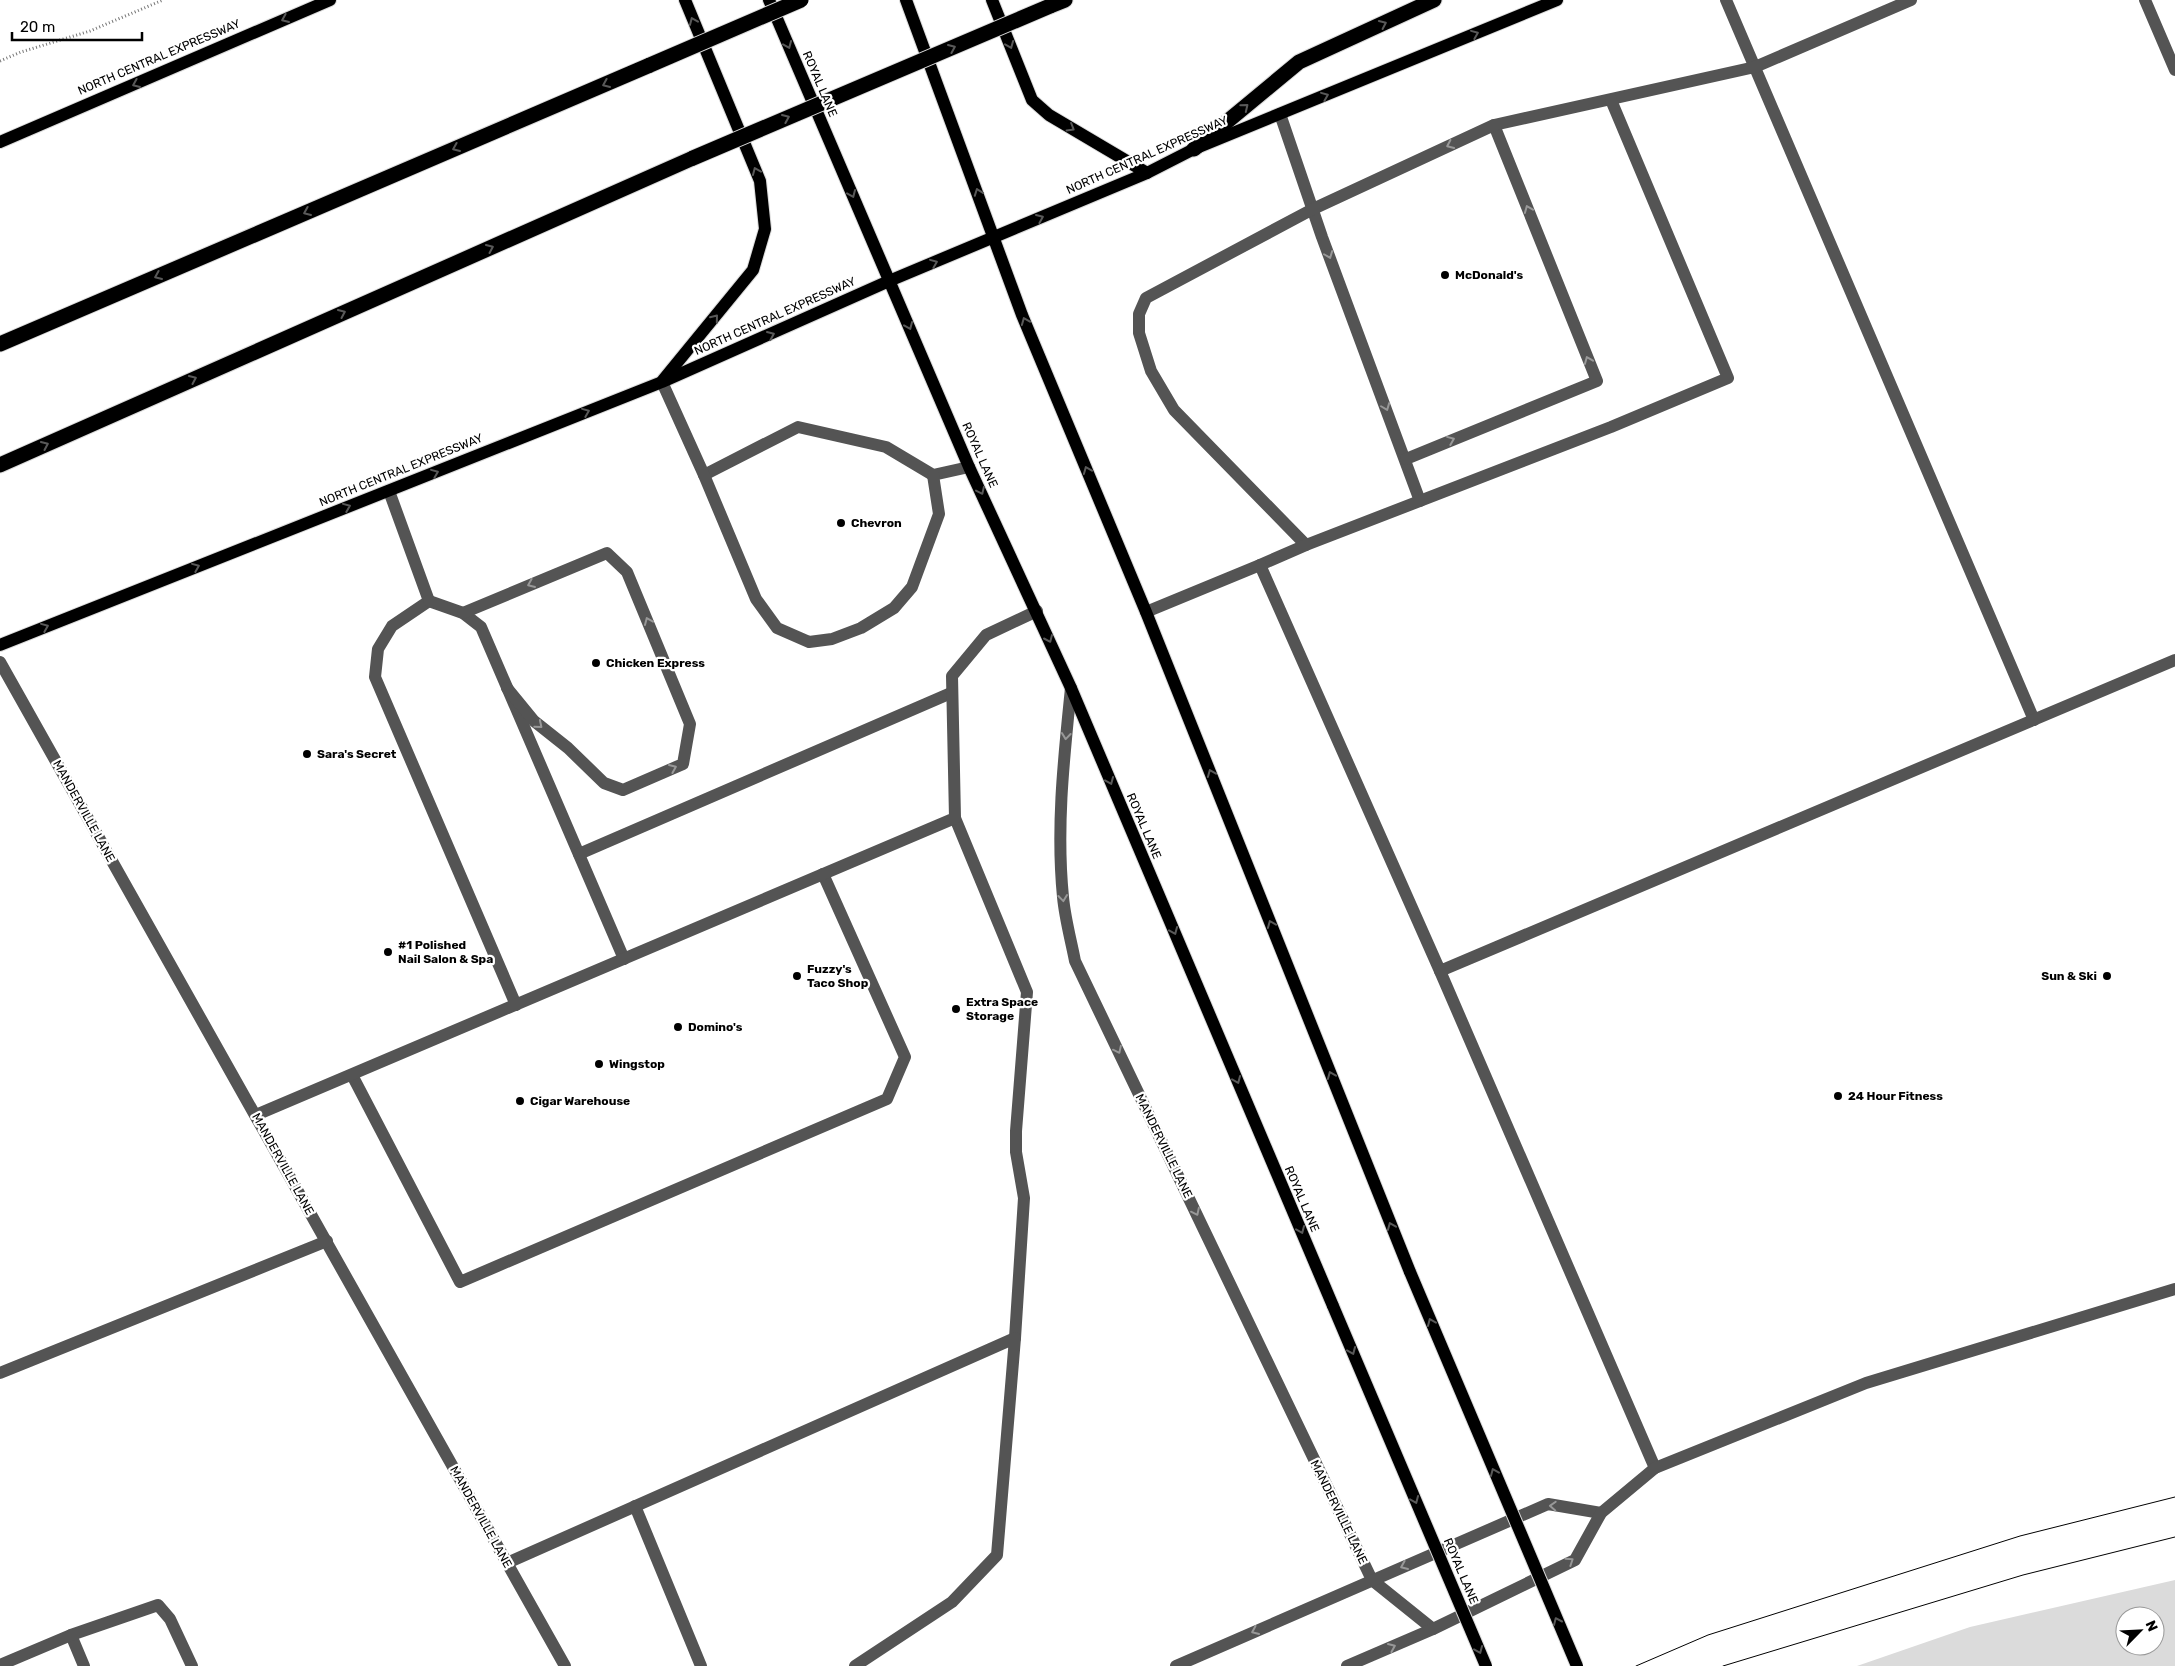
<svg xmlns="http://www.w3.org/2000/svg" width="2175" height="1666" font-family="Rubik,sans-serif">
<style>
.green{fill:#dbdbdb;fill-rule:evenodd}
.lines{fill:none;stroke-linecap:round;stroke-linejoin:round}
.major-casing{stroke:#dbdbdb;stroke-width:14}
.highway-casing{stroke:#dbdbdb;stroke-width:17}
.path{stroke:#767676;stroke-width:3;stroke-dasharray:1 2.5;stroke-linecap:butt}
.minor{stroke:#545454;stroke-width:12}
.major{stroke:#000;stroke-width:12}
.highway{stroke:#000;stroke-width:15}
.tram{stroke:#000;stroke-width:1}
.major-bridge-casing{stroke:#dbdbdb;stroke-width:14;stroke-linecap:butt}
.highway-bridge-casing{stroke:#dbdbdb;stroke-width:17;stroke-linecap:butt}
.major-bridge{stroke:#000;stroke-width:12}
.highway-bridge{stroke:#000;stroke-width:15}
.oneway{stroke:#595959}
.oneway2{stroke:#989898}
.poi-dot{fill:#000;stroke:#fff;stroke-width:2}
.labels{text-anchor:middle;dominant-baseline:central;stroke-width:4.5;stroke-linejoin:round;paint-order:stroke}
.street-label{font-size:12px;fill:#000;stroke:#fff}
.poi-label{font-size:12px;font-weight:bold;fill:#000;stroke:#fff;text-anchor:start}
</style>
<rect width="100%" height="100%" fill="#fff"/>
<path class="green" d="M 2175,1580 L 2175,1666 L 1857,1666 L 1970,1627 ZM 2125,1616 L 2155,1616 L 2155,1646 L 2125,1646 Z"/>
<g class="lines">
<defs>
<g id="major">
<polyline points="769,0 969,467 1071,688 1333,1306"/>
<polyline points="906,0 1022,315 1146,612 1410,1272"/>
<polyline points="992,0 1032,100 1049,115 1147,173"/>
<polyline points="0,142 330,0"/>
<polyline points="663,380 753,270 765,229 760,181 685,0"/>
<polyline points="0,645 662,382 889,281 1147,173 1194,149 1557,0"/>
</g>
<g id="highway">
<polyline points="1050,6 1065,0"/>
<polyline points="1194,149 1299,62 1434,0"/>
<polyline points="0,344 650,65"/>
<polyline points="0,465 693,158"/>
</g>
</defs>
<use href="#major" class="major-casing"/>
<use href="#highway" class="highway-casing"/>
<polyline class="path" points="0,61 21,52 90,31 163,0"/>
<g class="minor">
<polyline points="1726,0 2034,720"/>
<polyline points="2145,0 2175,70"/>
<polyline points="1280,114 1322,237 1420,501"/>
<polyline points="662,382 704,475 798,427 886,447 933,475 969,467"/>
<polyline points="1406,459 1597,381 1494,125"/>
<polyline points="704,475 756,599 777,628 809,642 832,639 861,628 894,608 912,587 939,514 933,475"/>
<polyline points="389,491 429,601 392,626 378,649 375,677 516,1005"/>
<polyline points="1306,545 1174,410 1151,371 1139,333 1139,314 1146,298 1313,209 1494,125 1755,67 1911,0"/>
<polyline points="1260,565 1306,545 1611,427 1728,378 1611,100"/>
<polyline points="429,601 463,613 481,627 624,959"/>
<polyline points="1146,612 1260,565 1440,971 2175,660"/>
<polyline points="463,613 607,553 627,572 690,724 683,764 623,790 604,783 568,748 534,721 507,688"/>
<polyline points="0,662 565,1666"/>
<path d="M 1071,688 C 1064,757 1056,827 1063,897 C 1065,919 1071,940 1075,961 L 1372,1580 L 1433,1629"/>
<polyline points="955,818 1027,992 1016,1131 1016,1152 1024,1198 1015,1338"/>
<polyline points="579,854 951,693"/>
<polyline points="1440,971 1655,1468"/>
<polyline points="352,1075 460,1282 887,1099 905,1057 823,874"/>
<polyline points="256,1115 955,818 952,676 986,635 1037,611"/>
<polyline points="0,1373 327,1241"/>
<polyline points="635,1506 701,1666"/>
<polyline points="507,1563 1015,1338 997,1555 952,1602 855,1666"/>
<polyline points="71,1635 84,1666"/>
<polyline points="0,1665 71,1635 158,1605 170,1619 192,1666"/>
<polyline points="1176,1666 1548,1504 1601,1513"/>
<polyline points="1347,1666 1433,1629 1575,1560 1601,1513 1655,1468 1866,1383 2175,1289"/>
</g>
<use href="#major" class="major"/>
<use href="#highway" class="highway"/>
<g class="tram">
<polyline points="1636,1666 1708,1635 2020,1536 2175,1497"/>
<polyline points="1723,1666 2023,1575 2175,1537"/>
</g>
<defs>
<g id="major-bridge">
<polyline points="1410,1272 1577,1666"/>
<polyline points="1333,1306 1486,1666"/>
</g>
<g id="highway-bridge">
<polyline points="650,65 801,0"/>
<polyline points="693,158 1050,6"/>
</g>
</defs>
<use href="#major-bridge" class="major-bridge-casing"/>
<use href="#highway-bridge" class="highway-bridge-casing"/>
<use href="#major-bridge" class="major-bridge"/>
<use href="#highway-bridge" class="highway-bridge"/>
</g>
<defs><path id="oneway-chevron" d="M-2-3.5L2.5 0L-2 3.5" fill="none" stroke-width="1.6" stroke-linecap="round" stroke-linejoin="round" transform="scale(1.25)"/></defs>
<g class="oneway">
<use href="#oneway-chevron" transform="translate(285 19) rotate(157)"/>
<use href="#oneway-chevron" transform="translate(693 21) rotate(-113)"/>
<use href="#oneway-chevron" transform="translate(1383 24) rotate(-25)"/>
<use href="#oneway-chevron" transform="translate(1475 34) rotate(-22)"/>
<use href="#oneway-chevron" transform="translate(788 45) rotate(67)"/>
<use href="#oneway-chevron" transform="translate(1010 45) rotate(68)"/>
<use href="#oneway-chevron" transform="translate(952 48) rotate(-23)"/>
<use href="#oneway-chevron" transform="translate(136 84) rotate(157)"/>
<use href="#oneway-chevron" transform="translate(606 84) rotate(157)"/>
<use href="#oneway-chevron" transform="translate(1325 96) rotate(-22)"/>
<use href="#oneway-chevron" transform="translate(1245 107) rotate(-39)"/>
<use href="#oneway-chevron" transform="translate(786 118) rotate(-23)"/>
<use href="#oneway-chevron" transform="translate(1071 128) rotate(31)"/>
<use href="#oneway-chevron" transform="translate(456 148) rotate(157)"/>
<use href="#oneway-chevron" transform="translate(756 171) rotate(-113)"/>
<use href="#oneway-chevron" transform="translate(978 192) rotate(-110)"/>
<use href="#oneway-chevron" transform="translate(852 194) rotate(67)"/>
<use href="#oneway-chevron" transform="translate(307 212) rotate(157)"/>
<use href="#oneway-chevron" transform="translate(1040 218) rotate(-23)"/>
<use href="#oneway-chevron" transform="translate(490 248) rotate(-24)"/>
<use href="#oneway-chevron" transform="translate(934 263) rotate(-22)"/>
<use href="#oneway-chevron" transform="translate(158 276) rotate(157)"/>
<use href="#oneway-chevron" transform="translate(342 313) rotate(-24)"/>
<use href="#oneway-chevron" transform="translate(715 318) rotate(-51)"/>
<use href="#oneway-chevron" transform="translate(1025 321) rotate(-112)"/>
<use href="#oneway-chevron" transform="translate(909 326) rotate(67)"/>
<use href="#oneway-chevron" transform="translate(771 335) rotate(-23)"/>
<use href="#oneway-chevron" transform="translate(193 379) rotate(-24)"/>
<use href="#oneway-chevron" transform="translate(586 412) rotate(-22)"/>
<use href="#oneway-chevron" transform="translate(45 445) rotate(-24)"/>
<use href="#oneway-chevron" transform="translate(1087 470) rotate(-112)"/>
<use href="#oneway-chevron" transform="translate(435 473) rotate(-22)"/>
<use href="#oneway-chevron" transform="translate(981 491) rotate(65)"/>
<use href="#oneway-chevron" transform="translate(347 507) rotate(-22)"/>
<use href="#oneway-chevron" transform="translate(196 567) rotate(-22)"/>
<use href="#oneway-chevron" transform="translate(45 627) rotate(-22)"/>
<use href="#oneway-chevron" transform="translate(1049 639) rotate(66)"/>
<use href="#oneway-chevron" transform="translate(1211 773) rotate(-112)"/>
<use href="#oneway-chevron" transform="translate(1110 781) rotate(67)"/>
<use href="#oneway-chevron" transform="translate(1271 924) rotate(-112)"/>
<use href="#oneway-chevron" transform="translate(1174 931) rotate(67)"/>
<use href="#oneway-chevron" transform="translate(1331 1075) rotate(-112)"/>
<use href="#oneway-chevron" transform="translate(1237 1080) rotate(67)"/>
<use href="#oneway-chevron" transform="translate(1391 1226) rotate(-112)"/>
<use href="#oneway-chevron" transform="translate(1301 1230) rotate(67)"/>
<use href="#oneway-chevron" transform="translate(1431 1322) rotate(-113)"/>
<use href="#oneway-chevron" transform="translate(1352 1351) rotate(67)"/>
<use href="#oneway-chevron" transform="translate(1494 1472) rotate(-113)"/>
<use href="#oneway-chevron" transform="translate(1415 1500) rotate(67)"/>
<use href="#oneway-chevron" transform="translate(1557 1621) rotate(-114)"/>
<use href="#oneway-chevron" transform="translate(1479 1650) rotate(67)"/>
</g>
<g class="oneway2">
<use href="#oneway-chevron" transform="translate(1450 145) rotate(155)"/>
<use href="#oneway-chevron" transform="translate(1528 209) rotate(-112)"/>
<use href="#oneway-chevron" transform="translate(1329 255) rotate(69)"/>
<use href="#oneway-chevron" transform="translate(1588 360) rotate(-112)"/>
<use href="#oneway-chevron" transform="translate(1386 407) rotate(69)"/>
<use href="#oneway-chevron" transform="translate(1451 440) rotate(-22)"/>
<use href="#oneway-chevron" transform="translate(531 584) rotate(157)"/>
<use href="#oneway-chevron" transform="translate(648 621) rotate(-113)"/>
<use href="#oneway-chevron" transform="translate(539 725) rotate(40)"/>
<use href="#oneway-chevron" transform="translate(1066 736) rotate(96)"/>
<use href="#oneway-chevron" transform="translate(673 768) rotate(-23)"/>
<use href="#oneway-chevron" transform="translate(1063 898) rotate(83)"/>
<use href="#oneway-chevron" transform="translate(1118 1050) rotate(64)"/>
<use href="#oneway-chevron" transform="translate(1196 1212) rotate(64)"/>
<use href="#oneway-chevron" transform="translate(1553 1506) rotate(-177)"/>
<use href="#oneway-chevron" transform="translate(1570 1561) rotate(-34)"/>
<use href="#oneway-chevron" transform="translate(1404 1566) rotate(157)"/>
<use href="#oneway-chevron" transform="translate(1255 1631) rotate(156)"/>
<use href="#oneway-chevron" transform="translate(1392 1647) rotate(-23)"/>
</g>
<g class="poi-dot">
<circle cx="1445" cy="275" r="5"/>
<circle cx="841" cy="523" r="5"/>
<circle cx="596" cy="663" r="5"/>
<circle cx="307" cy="754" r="5"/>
<circle cx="388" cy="952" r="5"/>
<circle cx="797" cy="976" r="5"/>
<circle cx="2107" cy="976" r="5"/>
<circle cx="956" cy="1009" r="5"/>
<circle cx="678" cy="1027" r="5"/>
<circle cx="599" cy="1064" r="5"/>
<circle cx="1838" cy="1096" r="5"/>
<circle cx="520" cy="1101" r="5"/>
</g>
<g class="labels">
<g class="street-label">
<text transform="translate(159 57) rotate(-23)">NORTH CENTRAL EXPRESSWAY</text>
<text transform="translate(820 84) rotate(67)">ROYAL LANE</text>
<text transform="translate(1147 155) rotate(-24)">NORTH CENTRAL EXPRESSWAY</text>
<text transform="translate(775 316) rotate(-24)">NORTH CENTRAL EXPRESSWAY</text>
<text transform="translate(980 455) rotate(66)">ROYAL LANE</text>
<text transform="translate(401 470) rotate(-22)">NORTH CENTRAL EXPRESSWAY</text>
<text transform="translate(84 811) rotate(61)">MANDERVILLE LANE</text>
<text transform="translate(1144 826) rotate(67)">ROYAL LANE</text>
<text transform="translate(1164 1146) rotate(64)">MANDERVILLE LANE</text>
<text transform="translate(283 1164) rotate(61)">MANDERVILLE LANE</text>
<text transform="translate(1302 1199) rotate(67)">ROYAL LANE</text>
<text transform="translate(1339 1512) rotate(64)">MANDERVILLE LANE</text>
<text transform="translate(481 1517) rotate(61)">MANDERVILLE LANE</text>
<text transform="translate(1461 1571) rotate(67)">ROYAL LANE</text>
</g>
<g class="poi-label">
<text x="1455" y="275">McDonald's</text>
<text x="851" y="523">Chevron</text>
<text x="606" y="663">Chicken Express</text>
<text x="317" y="754">Sara's Secret</text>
<text x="398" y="945">#1 Polished<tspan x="398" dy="14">Nail Salon &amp; Spa</tspan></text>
<text x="807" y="969">Fuzzy's<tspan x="807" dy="14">Taco Shop</tspan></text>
<text x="2097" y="976" text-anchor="end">Sun &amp; Ski</text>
<text x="966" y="1002">Extra Space<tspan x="966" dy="14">Storage</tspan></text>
<text x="688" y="1027">Domino's</text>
<text x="609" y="1064">Wingstop</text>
<text x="1848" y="1096">24 Hour Fitness</text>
<text x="530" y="1101">Cigar Warehouse</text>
</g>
</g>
<g transform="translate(2140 1631) rotate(66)"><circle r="24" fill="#ffffff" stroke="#999999"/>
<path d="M0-4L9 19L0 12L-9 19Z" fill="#000000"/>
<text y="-8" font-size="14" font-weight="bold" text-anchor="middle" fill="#000000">N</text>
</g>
<path d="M12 32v8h130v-8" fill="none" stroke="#000000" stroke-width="2.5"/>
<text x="20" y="32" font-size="15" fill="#000000" stroke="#ffffff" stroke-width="4" paint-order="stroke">20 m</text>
</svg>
